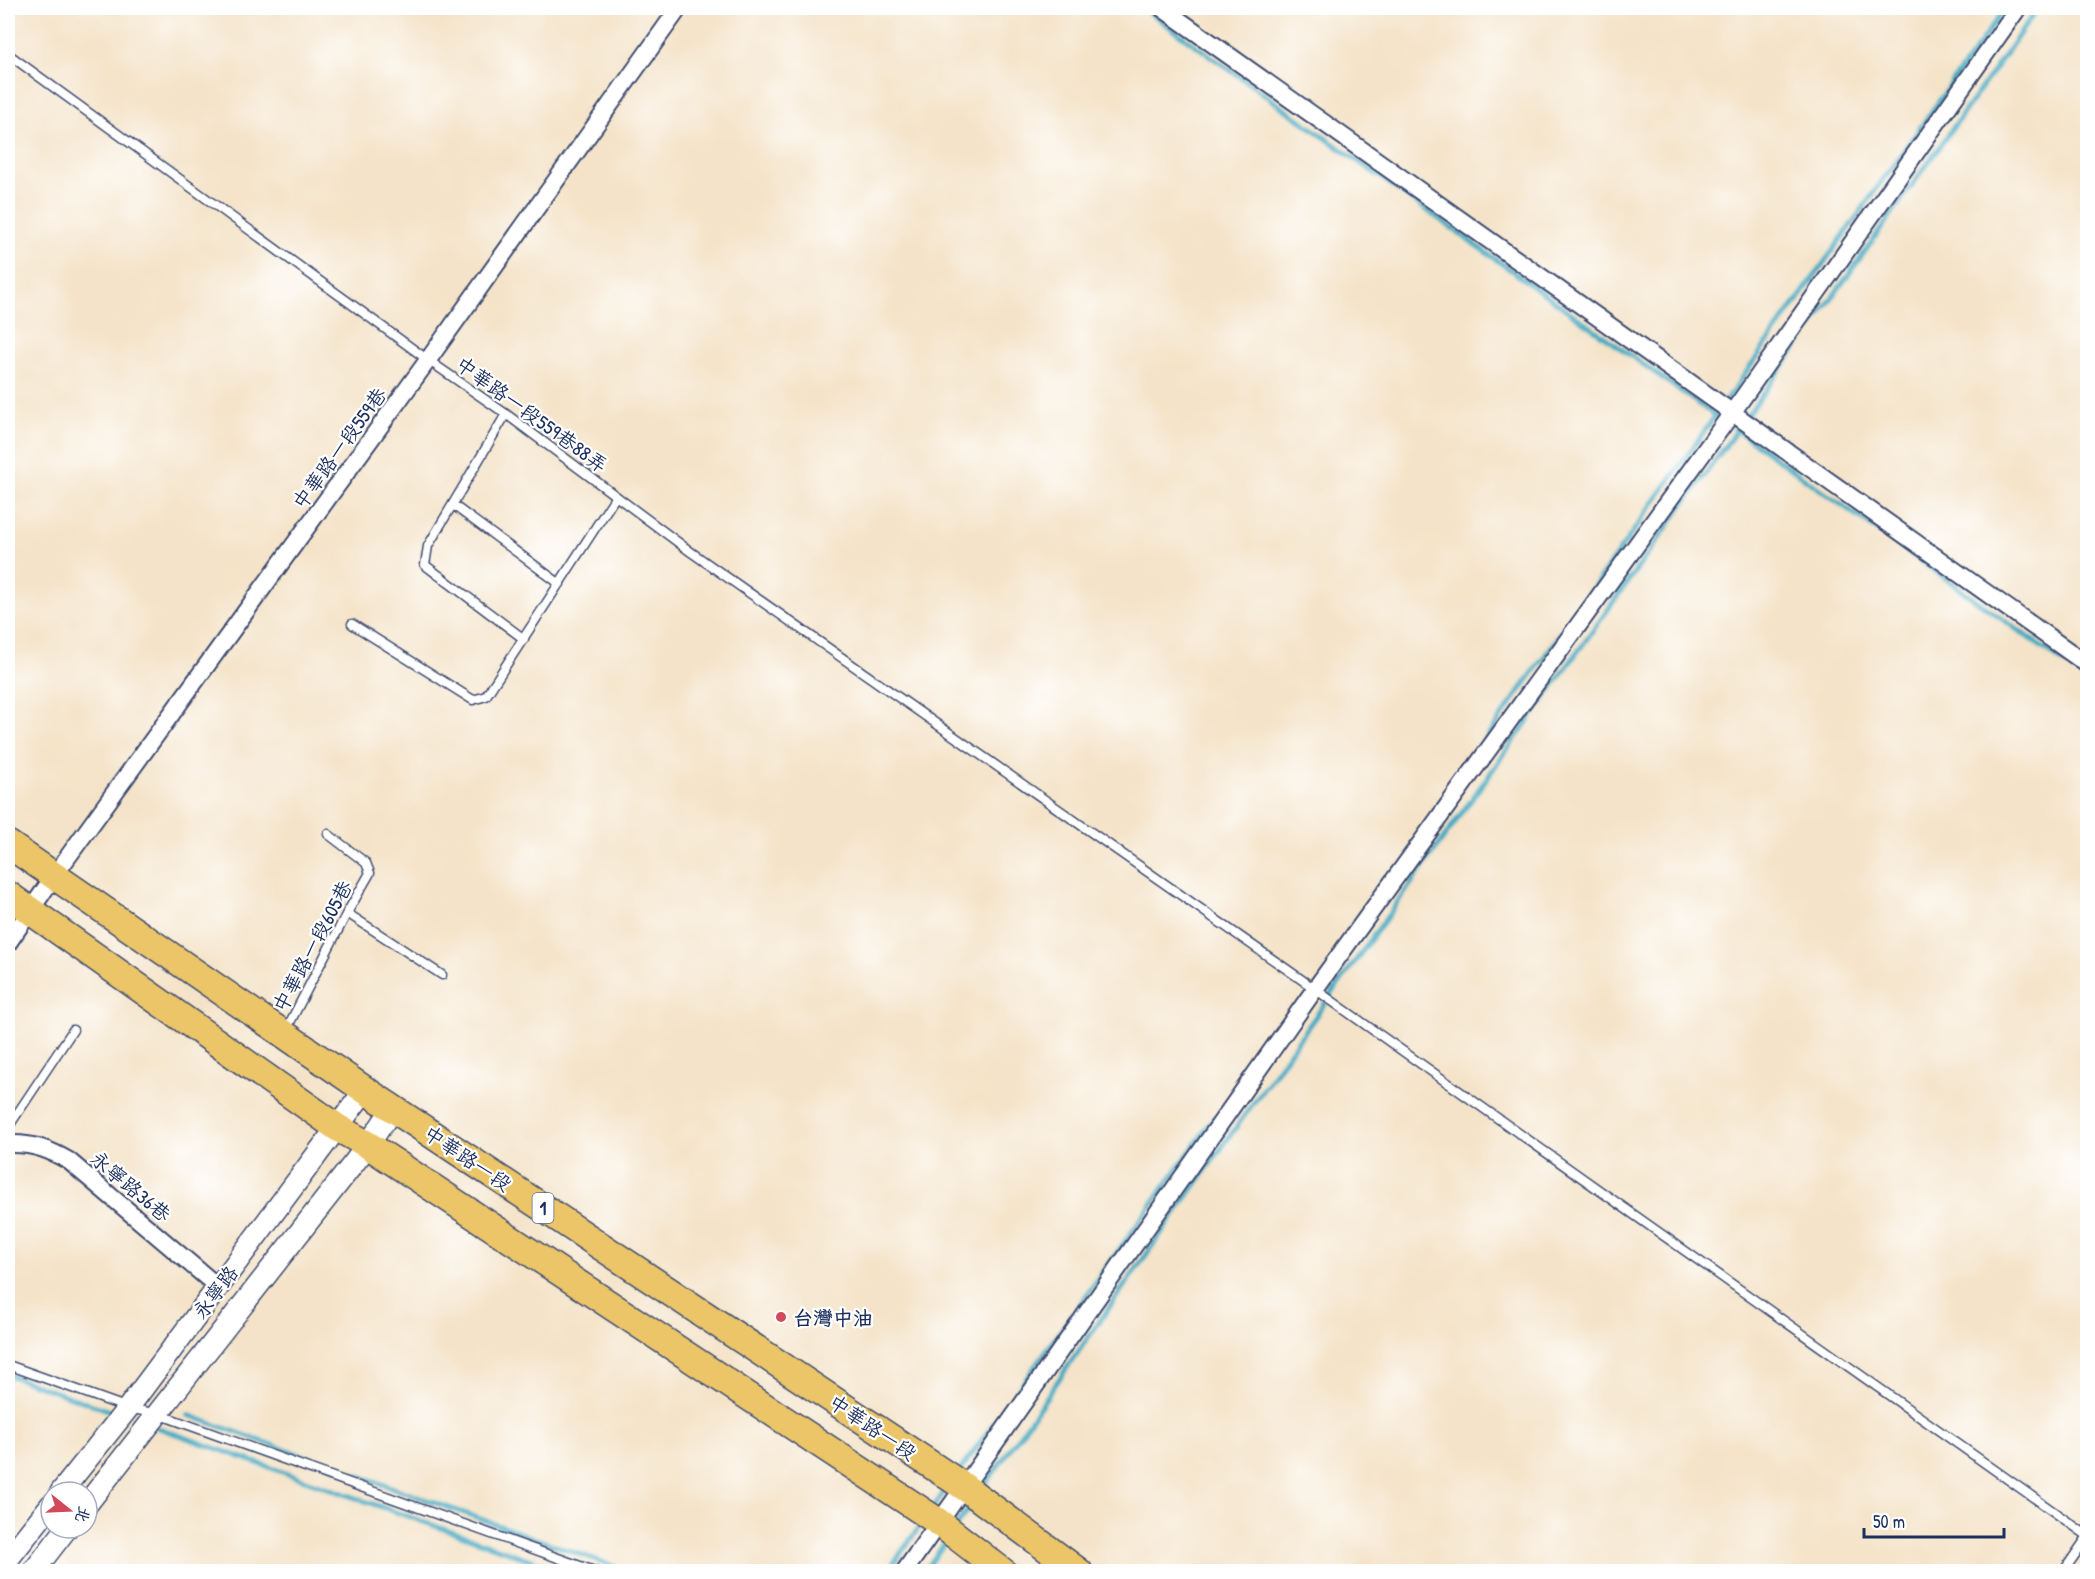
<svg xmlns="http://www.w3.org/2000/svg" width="2095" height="1579" font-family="'Patrick Hand','LXGW WenKai TC',sans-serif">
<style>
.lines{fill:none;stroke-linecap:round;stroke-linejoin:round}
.stream{stroke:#43aac3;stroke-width:5}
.service-casing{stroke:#3c4a6e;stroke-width:11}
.minor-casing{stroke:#3c4a6e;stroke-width:20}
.tertiary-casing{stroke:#3c4a6e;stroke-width:24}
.primary-casing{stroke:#3c4a6e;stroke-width:30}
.service{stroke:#fff;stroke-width:8}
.minor{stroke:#fff;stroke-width:16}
.tertiary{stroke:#fff;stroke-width:21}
.primary{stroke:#ecc569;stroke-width:27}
.poi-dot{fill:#d1495b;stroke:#fff;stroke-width:2}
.labels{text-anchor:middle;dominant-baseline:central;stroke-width:4.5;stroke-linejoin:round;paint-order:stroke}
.shield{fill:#fff;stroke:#5f6d8e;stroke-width:1.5}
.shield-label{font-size:18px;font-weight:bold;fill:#1b2f5e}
.street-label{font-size:20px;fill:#1b2f5e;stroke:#fff}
.poi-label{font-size:20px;font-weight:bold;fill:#1b2f5e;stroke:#fff;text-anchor:start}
</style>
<rect width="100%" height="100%" fill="#fff"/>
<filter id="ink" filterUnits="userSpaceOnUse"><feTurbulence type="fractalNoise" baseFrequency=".0167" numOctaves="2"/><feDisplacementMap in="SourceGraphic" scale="12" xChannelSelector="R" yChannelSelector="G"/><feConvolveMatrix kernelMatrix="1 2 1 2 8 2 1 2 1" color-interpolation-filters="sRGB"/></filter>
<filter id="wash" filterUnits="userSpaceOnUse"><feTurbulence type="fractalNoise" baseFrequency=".008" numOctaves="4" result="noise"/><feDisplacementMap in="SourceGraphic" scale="24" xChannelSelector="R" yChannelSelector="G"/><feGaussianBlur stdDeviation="1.35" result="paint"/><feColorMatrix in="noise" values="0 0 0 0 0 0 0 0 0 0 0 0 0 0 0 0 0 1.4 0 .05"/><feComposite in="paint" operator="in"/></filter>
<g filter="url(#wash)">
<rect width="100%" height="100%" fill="#f4e3c8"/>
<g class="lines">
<g class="stream">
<polyline points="1143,8 1717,417"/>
<polyline points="1735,429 2088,680"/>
<polyline points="1433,813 2005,8"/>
<polyline points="8,1375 116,1413"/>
<polyline points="188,1415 630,1572"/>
<polyline points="153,1426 565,1572"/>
<polyline points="958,1473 1214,1118"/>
<path d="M 982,1489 C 1080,1350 1177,1209 1277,1070 C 1530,716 1787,364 2038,8"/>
<polyline points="932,1509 949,1485"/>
<polyline points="956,1526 973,1502"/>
<polyline points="887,1572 923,1522"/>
<polyline points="924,1572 948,1538"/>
</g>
</g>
</g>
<g filter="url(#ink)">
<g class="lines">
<defs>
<g id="service">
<polyline points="8,54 428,360 506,414 691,552 1315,989 2088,1536"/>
<polyline points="506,414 428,546 425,565 524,639"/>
<polyline points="453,505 560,584"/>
<polyline points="352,624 473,700 486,696 616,496"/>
<polyline points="347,913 442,975"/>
<polyline points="285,1032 347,913 370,873 366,863 328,834"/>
<polyline points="8,1130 9,1126 73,1030"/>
<polyline points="8,1365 128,1408 158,1414 597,1572"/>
<polyline points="2063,1572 2088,1536"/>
</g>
<g id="minor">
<polyline points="1162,8 2088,665"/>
<polyline points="8,943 54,876 428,360 679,8"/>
<path d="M 13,1144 C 35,1144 50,1150 69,1161 L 218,1287"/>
<polyline points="904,1572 1315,989 1732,413 2018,8"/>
</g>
<g id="tertiary">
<polyline points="61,1492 128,1408 365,1090"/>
<polyline points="87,1504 368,1145 393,1108"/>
<polyline points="8,1559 51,1505"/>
<polyline points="33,1572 67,1528"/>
</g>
<g id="primary">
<polyline points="8,844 365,1090 963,1486 1079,1572"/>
<polyline points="8,895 338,1128 368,1145 937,1521 1003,1572"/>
</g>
</defs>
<use href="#service" class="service-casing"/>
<use href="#minor" class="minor-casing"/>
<use href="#tertiary" class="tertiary-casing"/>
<use href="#primary" class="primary-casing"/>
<use href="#service" class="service"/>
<use href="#minor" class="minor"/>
<use href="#tertiary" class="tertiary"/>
<use href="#primary" class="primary"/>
</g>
</g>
<circle class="poi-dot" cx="781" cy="1317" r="6"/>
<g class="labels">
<rect class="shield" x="532.5" y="1193" width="21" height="30" rx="4.5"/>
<g class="shield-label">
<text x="543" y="1208">1</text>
</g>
<g class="street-label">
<text transform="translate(532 414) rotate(36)">中華路一段559巷88弄</text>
<text transform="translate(339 448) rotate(-54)">中華路一段559巷</text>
<text transform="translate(312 946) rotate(-62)">中華路一段605巷</text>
<text transform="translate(468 1158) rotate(34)">中華路一段</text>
<text transform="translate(131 1186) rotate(40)">永寧路36巷</text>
<text transform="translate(215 1292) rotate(-53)">永寧路</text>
<text transform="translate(873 1427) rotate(34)">中華路一段</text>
</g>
<g class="poi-label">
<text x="793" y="1317">台灣中油</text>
</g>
</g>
<rect width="2095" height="1579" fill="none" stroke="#fff" stroke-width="30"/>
<g transform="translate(69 1510) rotate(108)"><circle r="28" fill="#ffffff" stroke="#a4acbf" stroke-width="1.5"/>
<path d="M0-4.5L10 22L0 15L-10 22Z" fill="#d1495b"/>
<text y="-9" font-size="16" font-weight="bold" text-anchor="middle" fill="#1b2f5e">北</text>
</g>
<path d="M1864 1528v9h140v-9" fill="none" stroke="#1b2f5e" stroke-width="3"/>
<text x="1873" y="1528" font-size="18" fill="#1b2f5e" stroke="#ffffff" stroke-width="4.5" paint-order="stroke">50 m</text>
</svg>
